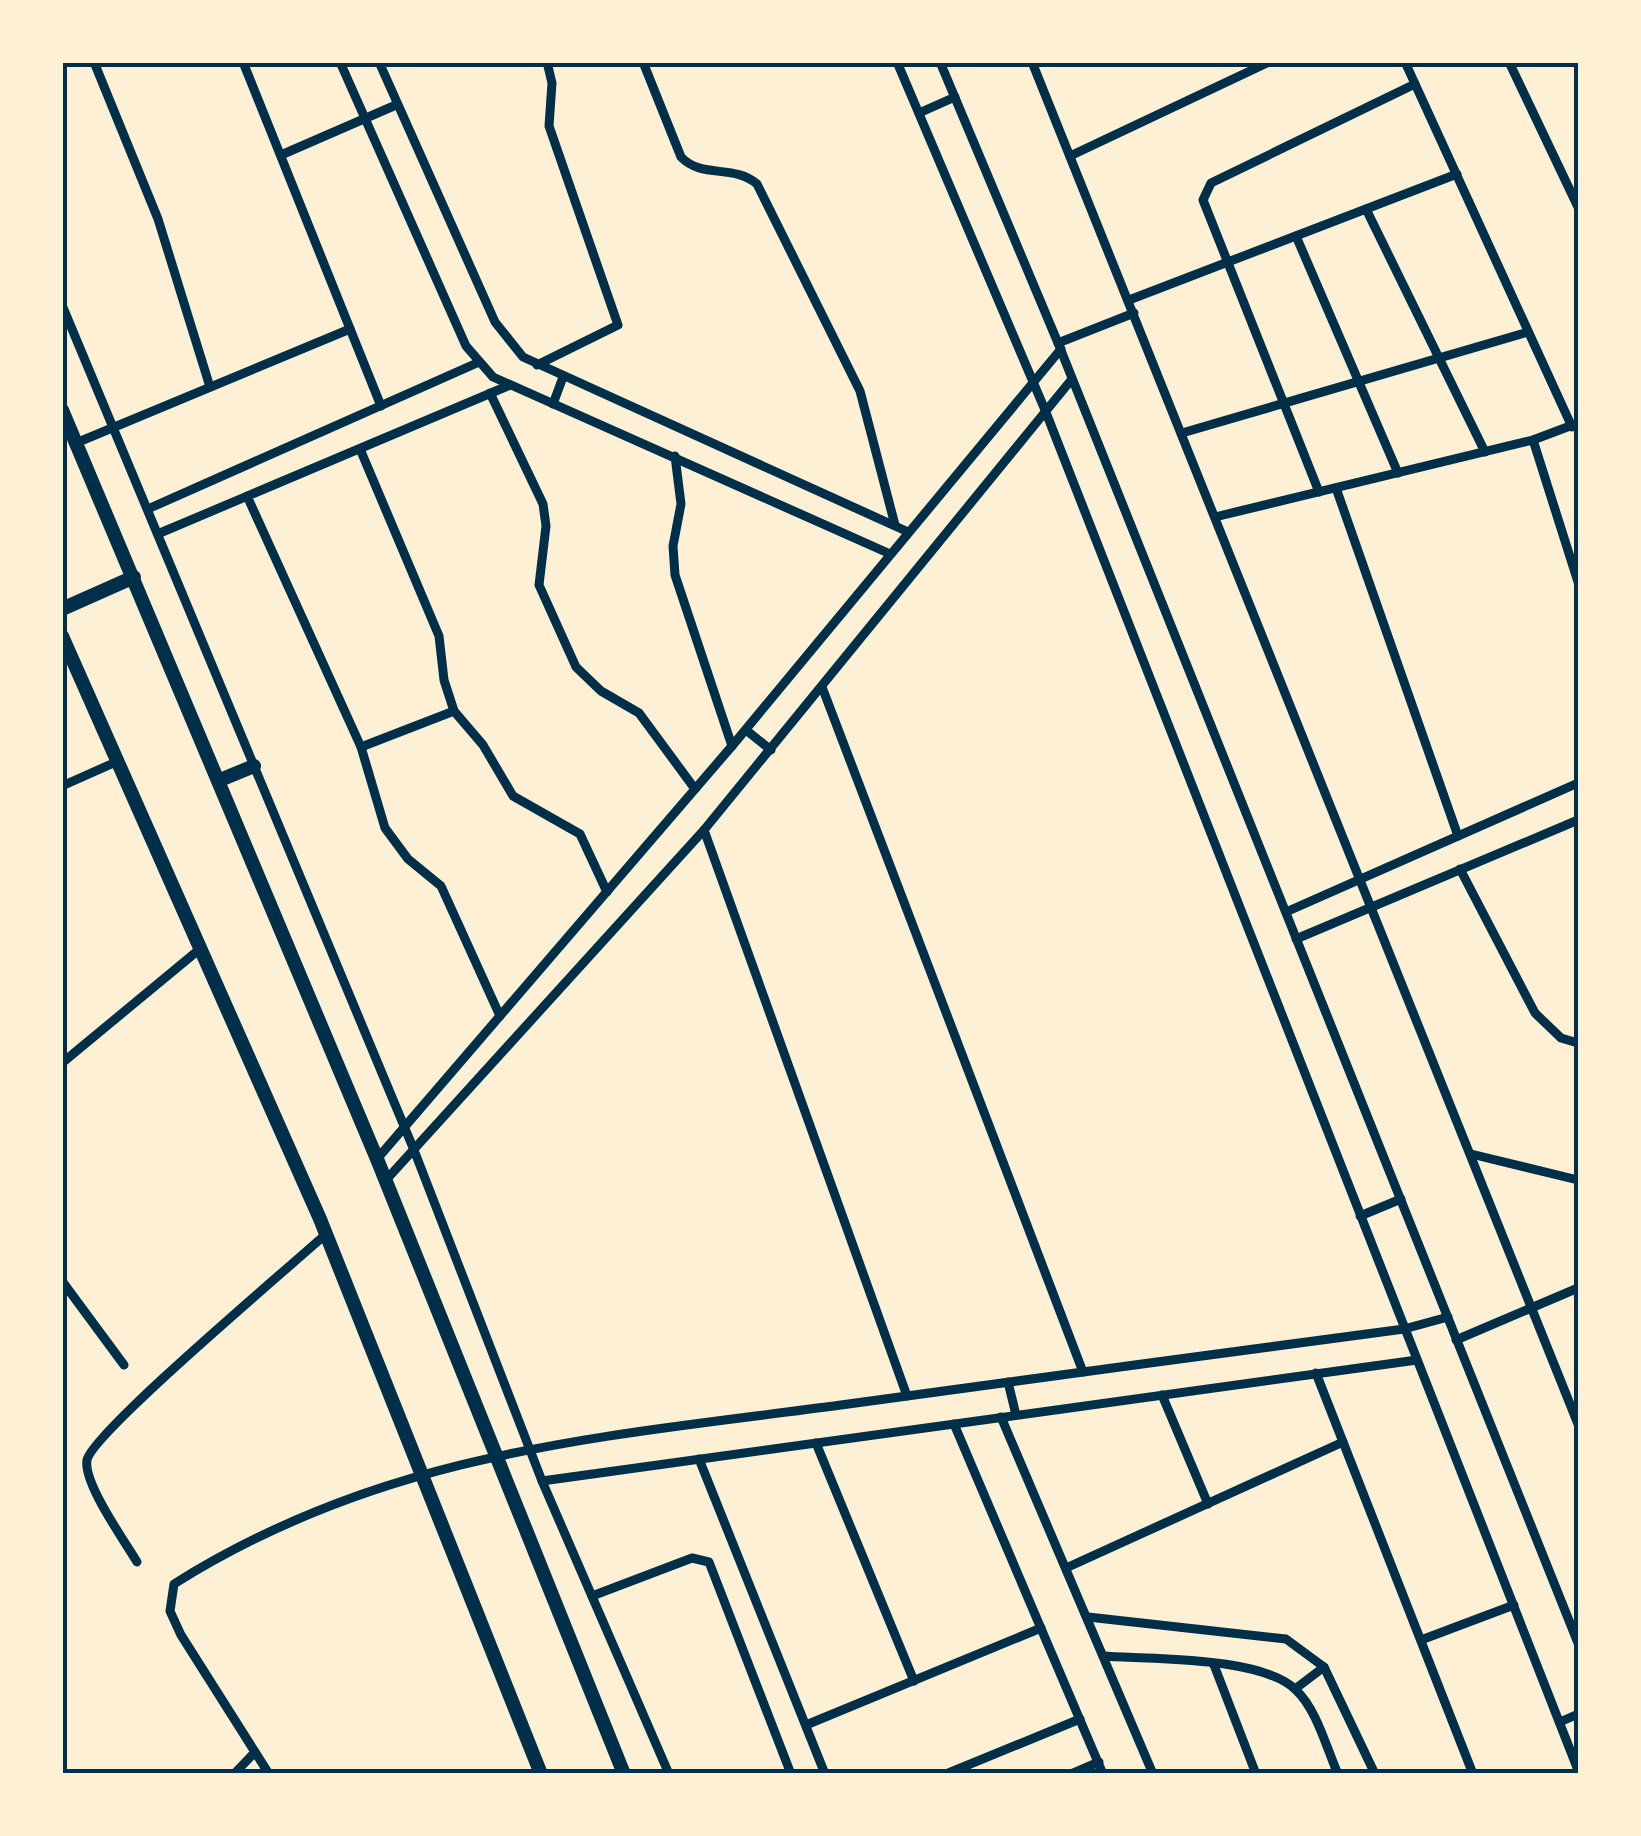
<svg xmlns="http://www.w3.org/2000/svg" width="1641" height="1836" font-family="Poppins,sans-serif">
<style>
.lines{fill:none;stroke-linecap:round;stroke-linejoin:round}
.minor{stroke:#003049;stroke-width:9}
.secondary{stroke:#003049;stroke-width:14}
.neatline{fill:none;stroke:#003049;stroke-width:4}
</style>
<rect width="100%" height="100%" fill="#fdf0d5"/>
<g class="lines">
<g class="minor">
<polyline points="94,62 158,219 210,387"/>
<polyline points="243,62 381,406"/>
<polyline points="340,62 466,346 493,377 888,553"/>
<polyline points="379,62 495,322 523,357 906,531"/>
<path d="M 643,62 L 681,157 C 702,179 734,164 757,184 L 860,391 L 895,525"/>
<polyline points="897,62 1045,410 1578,1770"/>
<polyline points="940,62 1058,343 1578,1643"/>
<polyline points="1032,62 1578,1424"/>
<polyline points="1405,62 1572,427"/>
<polyline points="1509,62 1578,207"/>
<polyline points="919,113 955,97"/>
<polyline points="281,155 396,105"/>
<polyline points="1070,156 1269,62"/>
<polyline points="1366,209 1485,452"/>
<polyline points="1296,236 1398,473"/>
<polyline points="1129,300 1457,174"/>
<polyline points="62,305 414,1150 542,1481 669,1774"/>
<polyline points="1058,343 1134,313"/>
<polyline points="537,365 618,325 549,126 552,83 547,62"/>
<polyline points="490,393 543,504 546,526 539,585 576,667 601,691 639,713 695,789"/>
<polyline points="553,404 563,377"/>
<polyline points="1182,433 1528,332"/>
<polyline points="1533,440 1578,582"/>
<polyline points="76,443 350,329"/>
<polyline points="360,449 439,636 444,680 454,711 483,745 513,796 580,834 607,892"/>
<polyline points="675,456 681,504 673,546 675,575 732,746"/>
<polyline points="1336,488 1458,836"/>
<polyline points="1319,492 1203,200 1211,183 1415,84"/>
<polyline points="247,496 361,747 385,828 408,859 441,886 500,1016"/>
<polyline points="150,508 477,363"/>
<polyline points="1215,517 1533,440 1578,423"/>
<polyline points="160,533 510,385"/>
<polyline points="822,687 1083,1372"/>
<polyline points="746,730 771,750"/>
<polyline points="361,747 454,711"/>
<polyline points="62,786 116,762"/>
<polyline points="704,830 907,1396"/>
<polyline points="1460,869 1535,1013 1561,1038 1578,1043"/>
<polyline points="1286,912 1578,783"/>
<polyline points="1296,939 1578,820"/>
<polyline points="62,1063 201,948"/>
<polyline points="1471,1154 1578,1180"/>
<polyline points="377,1159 732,746 1061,349"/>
<polyline points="386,1180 704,830 1072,379"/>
<polyline points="1360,1216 1401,1199"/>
<polyline points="62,1281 124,1365"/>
<polyline points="1456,1340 1578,1288"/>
<polyline points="1316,1373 1473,1774"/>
<polyline points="1008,1382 1016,1415"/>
<polyline points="1162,1395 1208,1504"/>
<polyline points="1001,1417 1153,1774"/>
<polyline points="954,1424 1103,1774"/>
<polyline points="816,1443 914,1681"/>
<polyline points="699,1459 825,1774"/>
<polyline points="542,1481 1417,1360"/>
<path d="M 137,1562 C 124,1540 83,1483 87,1460 C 92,1433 293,1264 326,1234"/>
<polyline points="1066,1568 1343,1442"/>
<polyline points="592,1596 692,1558 709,1562 791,1774"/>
<polyline points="1088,1617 1286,1639 1324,1667 1375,1774"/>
<polyline points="1421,1640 1514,1605"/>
<path d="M 1105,1656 C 1153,1660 1261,1656 1296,1690 C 1317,1710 1326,1747 1338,1774"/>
<polyline points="1214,1665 1256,1774"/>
<polyline points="1295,1689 1324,1667"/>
<polyline points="1560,1722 1578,1714"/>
<polyline points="806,1725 1041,1628"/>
<polyline points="234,1774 255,1752"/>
<path d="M 269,1774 L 181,1635 L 170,1611 L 174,1584 C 385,1451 601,1437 841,1405 C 1029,1379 1216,1354 1404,1329 L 1448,1317"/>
<polyline points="946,1774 1080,1719"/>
<polyline points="1071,1774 1099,1762"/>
</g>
<g class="secondary">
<polyline points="62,410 377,1159 624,1774"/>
<polyline points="62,609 134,577"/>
<polyline points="62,636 320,1219 541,1774"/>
<polyline points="220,780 254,766"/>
</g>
</g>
<rect width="1641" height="1836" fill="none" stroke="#fdf0d5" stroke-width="130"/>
<rect x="65" y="65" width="1511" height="1706" class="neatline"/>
</svg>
